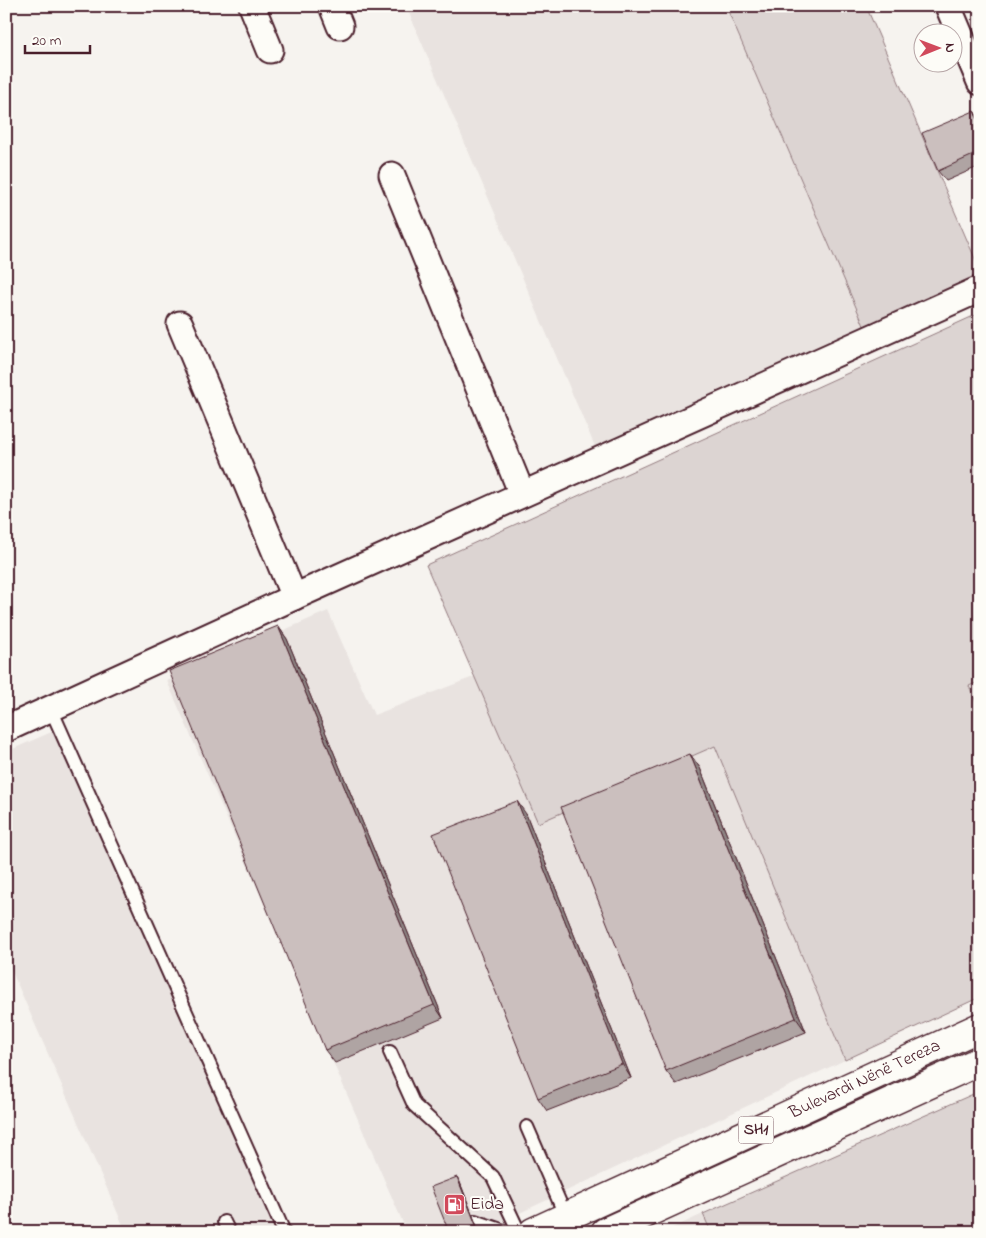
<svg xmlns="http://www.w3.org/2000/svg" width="986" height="1238" font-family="'Indie Flower',sans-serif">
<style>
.built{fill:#e9e3e0}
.green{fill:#dcd4d2;stroke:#937a7e}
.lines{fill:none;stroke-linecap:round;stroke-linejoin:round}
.lane-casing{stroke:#4a1f2b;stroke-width:16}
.street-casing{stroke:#4a1f2b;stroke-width:29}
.primary-casing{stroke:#4a1f2b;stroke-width:31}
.lane{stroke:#fdfcf7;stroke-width:12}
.street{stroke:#fdfcf7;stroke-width:25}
.primary{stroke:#fdfcf7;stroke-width:28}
.wall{fill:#afa4a3;stroke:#4a1f2b}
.shaded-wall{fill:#8e8685;stroke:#4a1f2b}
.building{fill:#cbbfbe;stroke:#4a1f2b}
.labels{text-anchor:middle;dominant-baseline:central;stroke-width:4;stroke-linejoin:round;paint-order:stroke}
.shield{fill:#fdfcf7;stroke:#806168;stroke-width:1}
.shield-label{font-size:16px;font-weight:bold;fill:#4a1f2b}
.street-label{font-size:18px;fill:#4a1f2b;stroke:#fdfcf7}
.poi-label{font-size:18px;fill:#4a1f2b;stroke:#fdfcf7;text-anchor:start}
</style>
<rect width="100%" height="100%" fill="#f6f3ef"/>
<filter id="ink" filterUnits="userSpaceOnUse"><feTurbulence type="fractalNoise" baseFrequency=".02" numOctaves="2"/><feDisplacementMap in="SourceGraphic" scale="10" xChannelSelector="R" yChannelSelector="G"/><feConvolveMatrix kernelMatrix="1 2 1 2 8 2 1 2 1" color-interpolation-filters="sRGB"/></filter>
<g filter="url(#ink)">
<g class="built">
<polygon points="406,6 726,6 865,328 596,449"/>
<polygon points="328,611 374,715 476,676 539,822 715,746 845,1060 479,1232 407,1232 167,681"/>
<polygon points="980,681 980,711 969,686"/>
<polygon points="56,730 275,1232 126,1232 6,958 6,752"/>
<polygon points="703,1214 711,1232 664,1232"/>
</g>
<g class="green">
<polygon points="726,6 866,6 980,270 980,278 865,328"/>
<polygon points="980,313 980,681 969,686 980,711 980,997 845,1060 715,746 538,823 426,565"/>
<polygon points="980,1091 980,1232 711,1232 703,1214"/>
</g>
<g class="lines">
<defs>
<g id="lane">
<polyline points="51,709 284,1232"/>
<polyline points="390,1052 414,1105 493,1177 519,1232"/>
<polyline points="527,1127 566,1217"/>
<polyline points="224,1222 229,1232"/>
<polyline points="449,1232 475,1221 507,1232"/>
</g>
<g id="street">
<polyline points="252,6 270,50"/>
<polyline points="332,6 340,26"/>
<polyline points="948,6 980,82"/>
<polyline points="392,175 522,494"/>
<polyline points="180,324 294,597"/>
<polyline points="6,729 294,597 980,289"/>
</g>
<g id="primary">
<polyline points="533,1232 980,1027"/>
<polyline points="605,1232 980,1061"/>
</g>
</defs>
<use href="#lane" class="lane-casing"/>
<use href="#street" class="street-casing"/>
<use href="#primary" class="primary-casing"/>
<use href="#lane" class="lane"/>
<use href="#street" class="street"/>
<use href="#primary" class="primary"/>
</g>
<g class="wall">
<polygon points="974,111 980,120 980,166 946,181 938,171"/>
<polygon points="278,626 287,639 443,1018 335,1063 325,1050"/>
<polygon points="690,754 700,768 806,1032 676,1084 666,1071"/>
<polygon points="526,814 631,1078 547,1111 538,1098"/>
<polygon points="459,1180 478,1229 471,1232 449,1232"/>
</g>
<g class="shaded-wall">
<polygon points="974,111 980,120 980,125"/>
<polygon points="278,626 287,639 443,1018 434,1005"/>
<polygon points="690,754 700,768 806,1032 796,1018"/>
<polygon points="517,801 526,814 631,1078 622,1064"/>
<polygon points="457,1177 459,1180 478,1229 476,1225"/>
</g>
<g class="building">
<polygon points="974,111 980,125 980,152 938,171 922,133"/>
<polygon points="278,626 434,1005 325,1050 169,671"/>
<polygon points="690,754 796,1018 666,1071 561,807"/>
<polygon points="517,801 622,1064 538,1098 433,834"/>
<polygon points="457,1177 476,1225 459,1232 449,1232 431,1187"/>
</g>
</g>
<defs>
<symbol id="fuel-square" viewBox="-11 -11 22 22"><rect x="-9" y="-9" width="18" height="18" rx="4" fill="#d1495b" stroke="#fdfcf7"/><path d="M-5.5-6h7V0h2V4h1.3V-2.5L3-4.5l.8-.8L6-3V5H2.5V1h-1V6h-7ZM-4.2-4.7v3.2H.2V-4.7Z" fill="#fff"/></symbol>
</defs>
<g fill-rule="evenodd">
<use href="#fuel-square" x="442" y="1192" width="25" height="25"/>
</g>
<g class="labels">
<rect class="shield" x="738.5" y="1116.5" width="35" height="27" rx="4"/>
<g class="shield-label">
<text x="756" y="1130">SH1</text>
</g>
<g class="street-label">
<text transform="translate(865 1080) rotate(-25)">Bulevardi Nënë Tereza</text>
</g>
<g class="poi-label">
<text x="470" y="1205">Eida</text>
</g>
</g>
<rect width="986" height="1238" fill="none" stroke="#fdfcf7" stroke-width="25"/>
<rect x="12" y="12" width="961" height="1213" fill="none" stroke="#4a1f2b" stroke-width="2" filter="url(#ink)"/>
<g transform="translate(938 48) rotate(89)"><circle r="24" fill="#fdfcf7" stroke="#b5a4a5"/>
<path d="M0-4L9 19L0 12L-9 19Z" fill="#d1495b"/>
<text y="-8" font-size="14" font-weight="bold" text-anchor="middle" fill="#4a1f2b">N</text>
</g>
<path d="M25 45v8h65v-8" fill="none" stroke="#4a1f2b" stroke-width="2.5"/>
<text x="32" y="45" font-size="15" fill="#4a1f2b" stroke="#fdfcf7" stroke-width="4" paint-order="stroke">20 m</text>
</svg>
